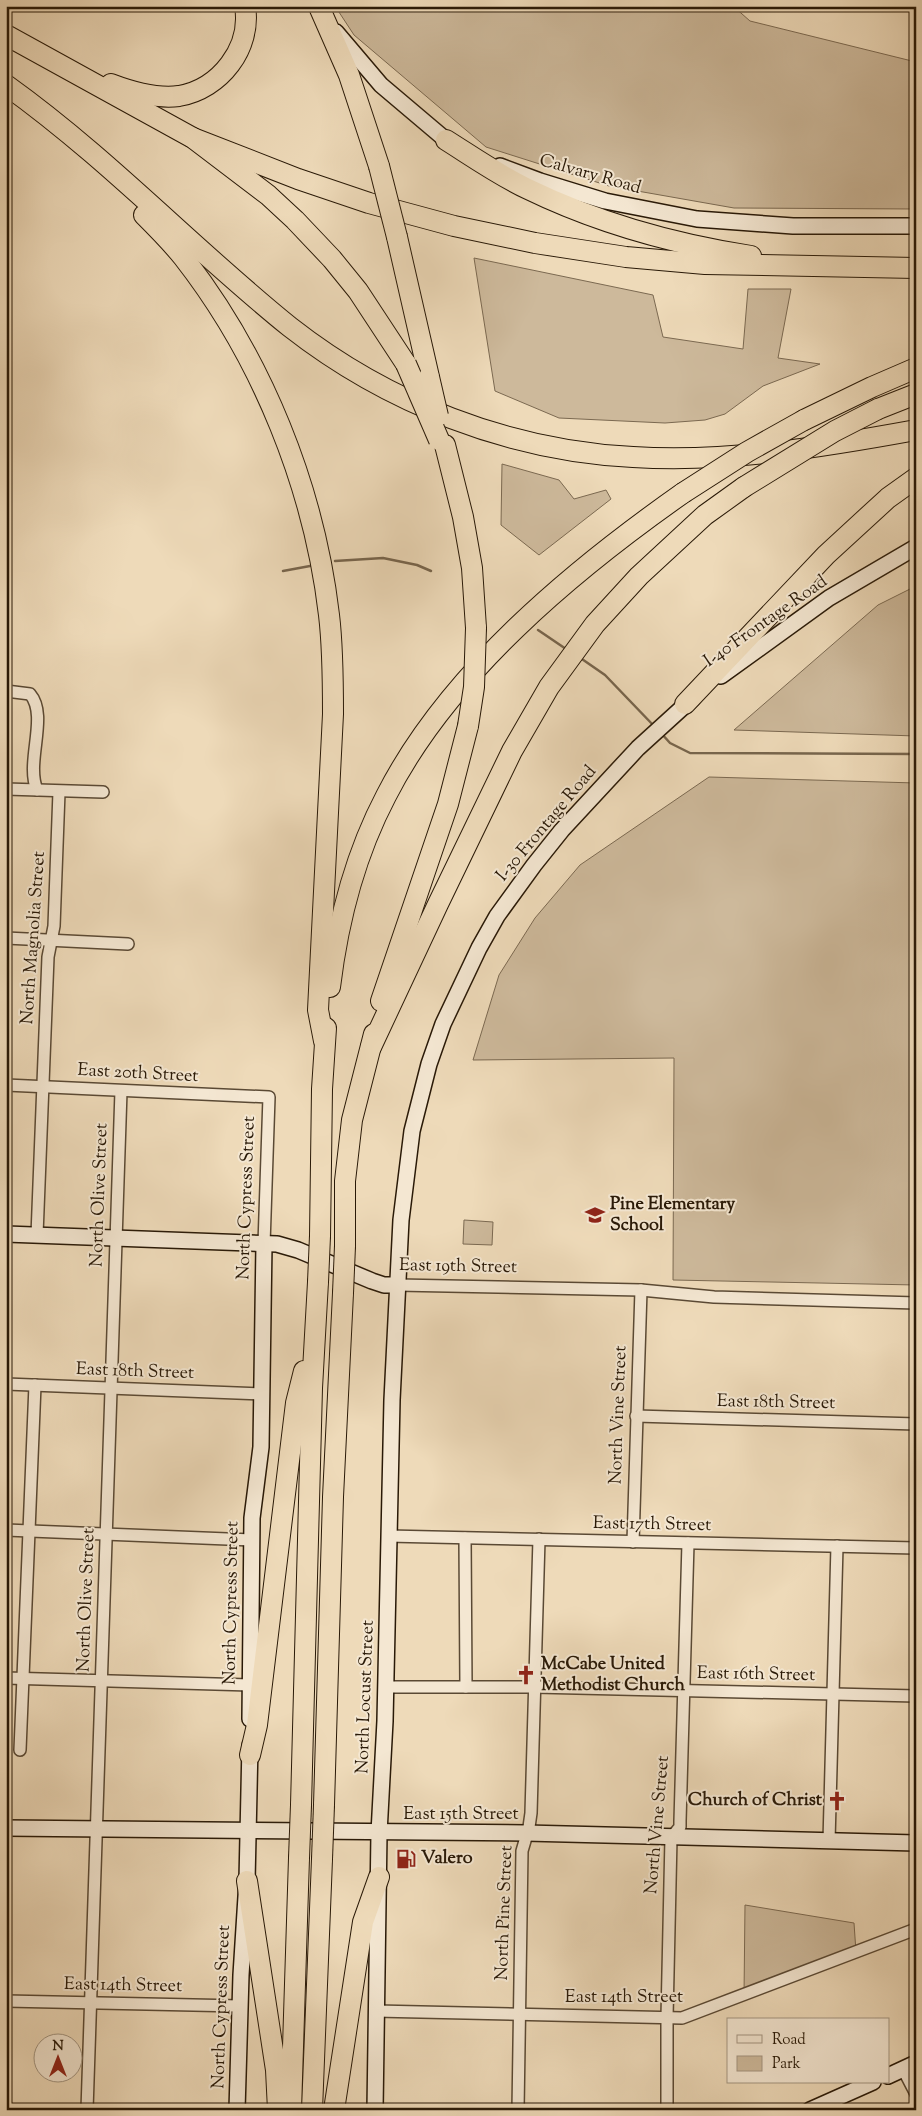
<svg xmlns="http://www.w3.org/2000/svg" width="922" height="2116" font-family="'Sorts Mill Goudy',serif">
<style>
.green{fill:#cdb99b;stroke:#7b6951}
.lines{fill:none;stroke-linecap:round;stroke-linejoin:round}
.stream{stroke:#77654d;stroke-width:2.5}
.street-casing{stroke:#5a4934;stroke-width:14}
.secondary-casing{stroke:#291907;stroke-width:18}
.highway-casing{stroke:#291907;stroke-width:22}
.street{stroke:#f4e7d2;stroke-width:11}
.secondary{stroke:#f4e7d2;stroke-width:15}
.highway{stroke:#eedab9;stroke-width:20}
.highway-bridge-casing{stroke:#291907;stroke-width:22;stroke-linecap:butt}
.highway-bridge{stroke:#eedab9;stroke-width:20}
.labels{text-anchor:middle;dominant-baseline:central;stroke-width:4;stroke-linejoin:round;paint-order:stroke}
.street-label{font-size:18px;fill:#291907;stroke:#f4e7d2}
.poi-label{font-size:18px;font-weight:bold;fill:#291907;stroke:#f4e7d2;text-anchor:start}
</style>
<rect width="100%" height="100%" fill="#eedab9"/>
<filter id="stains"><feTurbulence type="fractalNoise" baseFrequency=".004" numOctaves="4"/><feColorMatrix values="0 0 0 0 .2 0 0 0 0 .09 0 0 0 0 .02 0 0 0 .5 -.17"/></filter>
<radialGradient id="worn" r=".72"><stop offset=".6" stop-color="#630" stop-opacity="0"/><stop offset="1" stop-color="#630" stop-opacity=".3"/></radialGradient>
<g class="green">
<polygon points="335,6 733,6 750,21 916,62 916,209 734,208 609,186 486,147 354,35"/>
<polygon points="474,258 653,295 663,337 743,349 748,289 791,289 778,358 820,364 763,386 725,414 705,420 665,423 559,418 495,391"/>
<polygon points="502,464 559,480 574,499 606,490 611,499 539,555 501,525"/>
<polygon points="916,586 916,736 734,730 878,605"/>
<polygon points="709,777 916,783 916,1285 673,1280 674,1058 473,1060 499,975 535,918 580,865"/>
<polygon points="464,1220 493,1222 492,1245 463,1244"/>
<polygon points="745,1905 854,1923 856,1952 744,1995"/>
</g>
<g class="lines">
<g class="stream">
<polyline points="335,561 383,558 417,565 431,571"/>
<polyline points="283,571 310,566"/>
<polyline points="538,630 566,649"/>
<polyline points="579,657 605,675 654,726"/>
<polyline points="661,733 670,743 690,753 916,754"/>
</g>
<defs>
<g id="street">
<path d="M 6,691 L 30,694 C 49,716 25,762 37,790"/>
<polyline points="6,789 103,792"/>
<polyline points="6,938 128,944"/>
<polyline points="6,1085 269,1097 264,1244"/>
<polyline points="37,1235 48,957 54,926 59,792"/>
<polyline points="398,1285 641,1290 714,1297 916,1303"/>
<polyline points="6,1384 262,1394"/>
<polyline points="636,1416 916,1424"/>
<polyline points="6,1530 252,1540"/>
<polyline points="388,1536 916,1548"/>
<polyline points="465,1538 466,1687"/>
<polyline points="633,1542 641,1290"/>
<polyline points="6,1678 250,1685"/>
<polyline points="386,1687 535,1687 916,1696"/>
<polyline points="20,1750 35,1385"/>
<polyline points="829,1841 837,1546"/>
<polyline points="6,2001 240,2006"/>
<polyline points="376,2011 682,2018 916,1929"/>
<polyline points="903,2069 916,2094"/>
<polyline points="87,2110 121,1091"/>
<polyline points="518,2110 522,1851 529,1827 531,1813 539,1539"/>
<polyline points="667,2110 667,2017 671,1838 680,1827 680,1821 688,1543"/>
</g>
<g id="secondary">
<polyline points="336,32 381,85 446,140 455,144"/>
<polyline points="500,166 540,181 605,201 697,219 793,226 916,226"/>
<polyline points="721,676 829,598 916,547"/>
<polyline points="6,1234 277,1244 298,1250 372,1281 384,1285 398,1285"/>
<polyline points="250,1719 252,1518 261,1447 264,1244"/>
<polyline points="6,1828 526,1833 916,1843"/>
<polyline points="888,2076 916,2063"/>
<polyline points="237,2110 241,1975 247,1881 250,1745"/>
<polyline points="375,2110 379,1833 385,1721 392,1400 401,1220 412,1131 429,1064 443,1024 479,948 497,916 534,865 562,830 638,748 693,698"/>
<polyline points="810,2110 873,2082"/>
</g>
<g id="highway">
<polyline points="320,9 349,75 379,166"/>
<polyline points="6,35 193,138 268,195 295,220 332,259 358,291 406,364"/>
<path d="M 111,84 C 132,92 156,99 179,96 C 220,89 252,48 245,6"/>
<path d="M 6,85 C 108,158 193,249 290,327 C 387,403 509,451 633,457 C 727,463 823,447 916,430"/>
<polyline points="193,138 298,179 369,203 454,226 535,243 626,257 705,264 916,268"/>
<path d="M 446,140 C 473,157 500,176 528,189 C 598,223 674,244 751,256"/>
<path d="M 144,215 C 157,228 171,242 183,257 C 262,358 314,487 329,615 C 333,648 333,681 333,714 L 318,1010 L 324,1041"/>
<polyline points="397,237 429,377"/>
<polyline points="878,409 916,394"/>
<polyline points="804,420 872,387 916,368"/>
<polyline points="445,445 463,517 472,568 476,628"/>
<polyline points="685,704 826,555 888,498 916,478"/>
<path d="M 330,987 C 338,921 355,855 386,796 C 448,674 572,571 683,493"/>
<polyline points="381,1001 448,804 468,726"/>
<polyline points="371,1047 438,904 512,751 549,687 595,624 639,576 705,515 744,487"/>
<polyline points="320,1236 322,1089 326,1028"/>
<polyline points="345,1246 345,1181 352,1120 374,1034"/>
<polyline points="250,1755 257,1725 296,1403 304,1371"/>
<polyline points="301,1805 312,1388 318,1282"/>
<polyline points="324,1805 333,1497 343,1293"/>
<polyline points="247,1881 276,2070 278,2110"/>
<polyline points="291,2110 299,1858"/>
<polyline points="312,2110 322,1859"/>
<polyline points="334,2110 363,1922 379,1877"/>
</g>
</defs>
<use href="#street" class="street-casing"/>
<use href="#secondary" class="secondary-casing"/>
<use href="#highway" class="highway-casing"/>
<use href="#street" class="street"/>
<use href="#secondary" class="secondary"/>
<use href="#highway" class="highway"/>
<defs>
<g id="highway-bridge">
<polyline points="379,166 397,237"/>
<polyline points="406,364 439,440"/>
<polyline points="429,377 438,416"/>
<polyline points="744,487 835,431 878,409"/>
<polyline points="683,493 747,452 804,420"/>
<polyline points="468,726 474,687 476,628"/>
<polyline points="318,1282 320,1236"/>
<polyline points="343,1293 345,1246"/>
<polyline points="299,1858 301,1805"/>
<polyline points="322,1859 324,1805"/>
</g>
</defs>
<use href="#highway-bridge" class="highway-bridge-casing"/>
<use href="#highway-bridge" class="highway-bridge"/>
</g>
<defs>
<symbol id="school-bare" viewBox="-9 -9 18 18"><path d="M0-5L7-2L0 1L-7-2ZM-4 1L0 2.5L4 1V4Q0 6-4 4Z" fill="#8f2418" stroke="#f4e7d2" stroke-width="2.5" paint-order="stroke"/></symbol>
<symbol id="church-bare" viewBox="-9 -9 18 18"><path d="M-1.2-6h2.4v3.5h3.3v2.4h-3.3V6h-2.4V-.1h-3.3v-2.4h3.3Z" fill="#8f2418" stroke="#f4e7d2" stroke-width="2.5" paint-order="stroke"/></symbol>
<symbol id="fuel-bare" viewBox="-9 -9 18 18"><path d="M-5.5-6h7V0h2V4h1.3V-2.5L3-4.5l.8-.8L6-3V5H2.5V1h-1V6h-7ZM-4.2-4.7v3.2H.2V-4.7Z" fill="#8f2418" stroke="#f4e7d2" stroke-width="2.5" paint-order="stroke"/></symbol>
</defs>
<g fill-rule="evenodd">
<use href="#school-bare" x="581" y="1201" width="28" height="28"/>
<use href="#church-bare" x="512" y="1661" width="28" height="28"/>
<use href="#church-bare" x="823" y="1787" width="28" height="28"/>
<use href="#fuel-bare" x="392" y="1845" width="28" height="28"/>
</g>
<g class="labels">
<g class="street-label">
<text transform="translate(590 175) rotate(16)">Calvary Road</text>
<text transform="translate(766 622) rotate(-35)">I-40 Frontage Road</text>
<text transform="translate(547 824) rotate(-50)">I-30 Frontage Road</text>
<text transform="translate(34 938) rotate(-86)">North Magnolia Street</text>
<text transform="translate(138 1074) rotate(3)">East 20th Street</text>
<text transform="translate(100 1195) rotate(-88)">North Olive Street</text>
<text transform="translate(247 1198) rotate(-88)">North Cypress Street</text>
<text transform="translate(458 1267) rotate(1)">East 19th Street</text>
<text transform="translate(135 1372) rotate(2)">East 18th Street</text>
<text transform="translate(776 1403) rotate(1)">East 18th Street</text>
<text transform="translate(619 1415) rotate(-88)">North Vine Street</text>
<text transform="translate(652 1525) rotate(1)">East 17th Street</text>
<text transform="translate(87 1600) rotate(-88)">North Olive Street</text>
<text transform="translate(232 1603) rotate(-89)">North Cypress Street</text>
<text transform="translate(756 1675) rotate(1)">East 16th Street</text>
<text transform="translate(366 1697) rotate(-88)">North Locust Street</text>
<text x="461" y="1815">East 15th Street</text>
<text transform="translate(658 1825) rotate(-85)">North Vine Street</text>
<text transform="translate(505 1913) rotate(-88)">North Pine Street</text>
<text transform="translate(123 1986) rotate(1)">East 14th Street</text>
<text x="624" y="1998">East 14th Street</text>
<text transform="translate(222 2007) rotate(-88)">North Cypress Street</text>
</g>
<g class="poi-label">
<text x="610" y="1205">Pine Elementary<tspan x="610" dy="21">School</tspan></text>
<text x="541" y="1665">McCabe United<tspan x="541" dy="21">Methodist Church</tspan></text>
<text x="822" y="1801" text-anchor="end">Church of Christ</text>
<text x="421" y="1859">Valero</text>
</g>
</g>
<rect width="922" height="2116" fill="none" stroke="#eedab9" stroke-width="25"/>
<rect x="8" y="8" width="907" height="2101" fill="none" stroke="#291907" stroke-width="2.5"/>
<rect x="12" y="12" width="897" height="2091" fill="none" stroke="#291907"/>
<rect x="727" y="2018" width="162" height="65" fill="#f4e7d2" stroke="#a39581"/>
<rect x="737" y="2035" width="25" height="8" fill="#f4e7d2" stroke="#a39581"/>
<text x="772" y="2044" font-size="15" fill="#291907">Road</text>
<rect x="737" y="2056" width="25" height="15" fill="#cdb99b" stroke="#a39581"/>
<text x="772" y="2068" font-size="15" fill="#291907">Park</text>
<g transform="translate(58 2058)"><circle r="24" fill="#f4e7d2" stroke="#a39581"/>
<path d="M0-4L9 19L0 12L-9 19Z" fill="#8f2418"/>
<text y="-8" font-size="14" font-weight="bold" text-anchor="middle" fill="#291907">N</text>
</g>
<rect width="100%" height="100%" filter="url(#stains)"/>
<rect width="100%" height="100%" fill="url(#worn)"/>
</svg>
